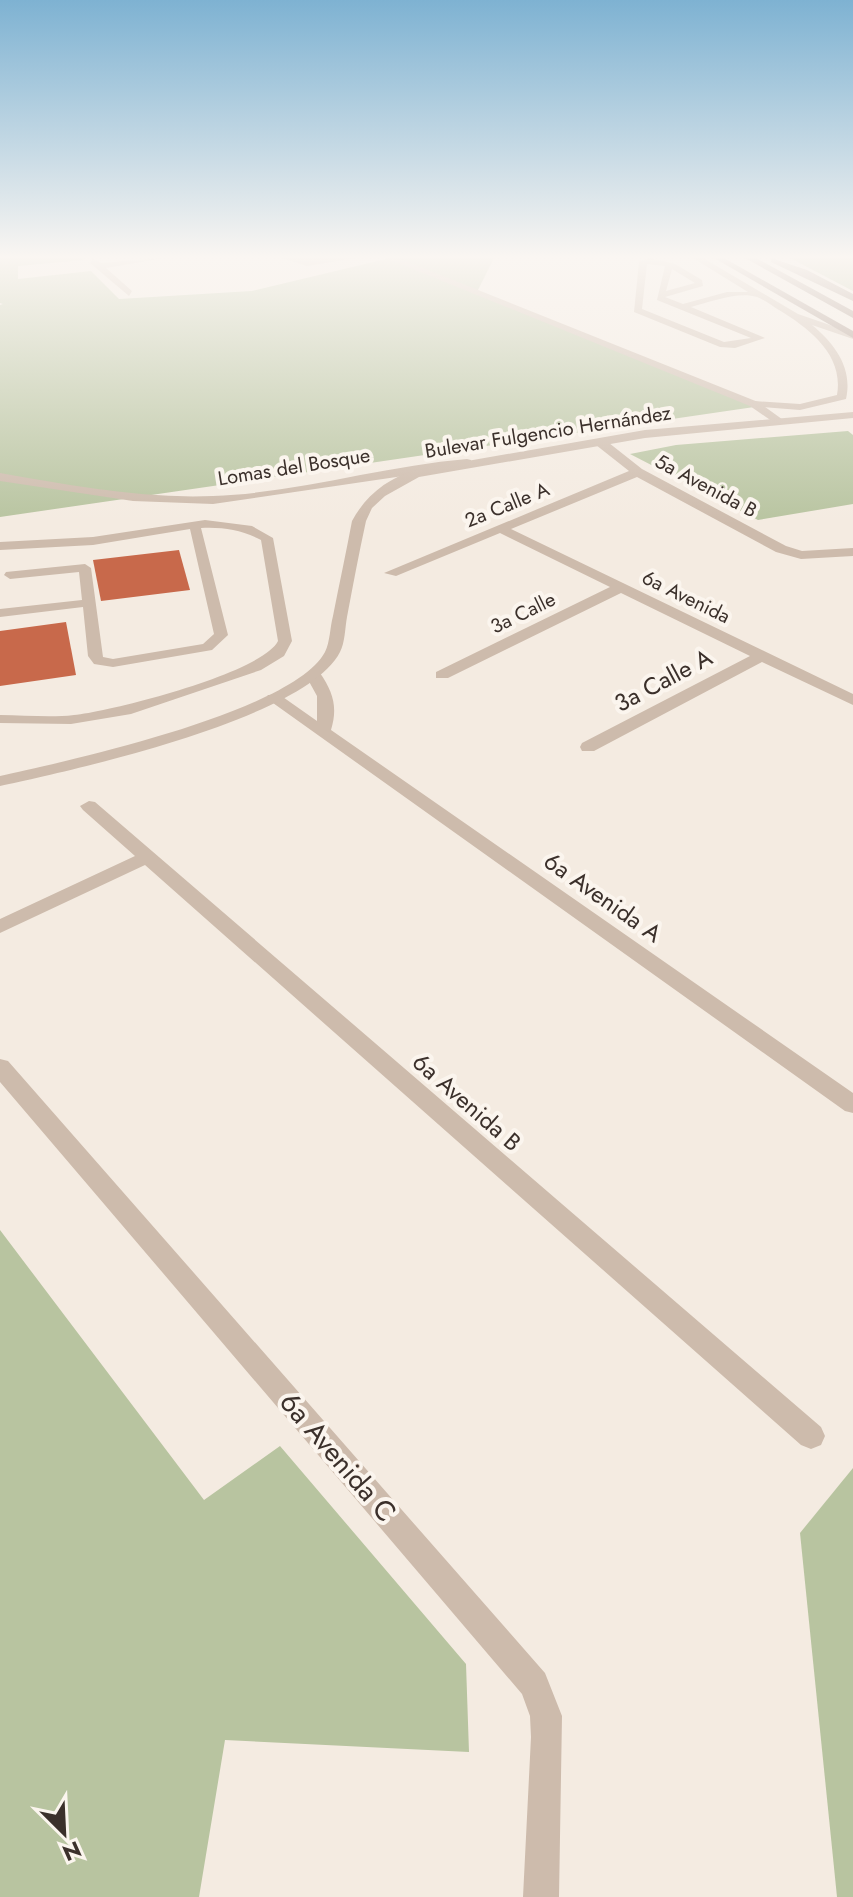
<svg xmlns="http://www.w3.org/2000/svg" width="853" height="1897" font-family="Jost,sans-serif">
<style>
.green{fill:#b8c4a0}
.building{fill:#c8694b}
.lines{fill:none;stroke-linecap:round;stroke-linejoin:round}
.service{fill:#cdbbac;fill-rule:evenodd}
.minor{fill:#cdbbac;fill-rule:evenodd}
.tertiary{fill:#cdbbac;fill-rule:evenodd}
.secondary{fill:#a18a7d;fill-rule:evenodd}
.labels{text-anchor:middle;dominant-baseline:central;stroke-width:8;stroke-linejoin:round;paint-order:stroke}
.far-street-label{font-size:20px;fill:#3b302b;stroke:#fbf5ee}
.street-label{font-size:24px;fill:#3b302b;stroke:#fbf5ee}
.near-street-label{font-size:28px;fill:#3b302b;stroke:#fbf5ee}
</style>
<rect width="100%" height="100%" fill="#f4ebe1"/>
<g class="green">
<polygon points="0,258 82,258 84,260 18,266 18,279 91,271 119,299 252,291 390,258 494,258 477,292 761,406 0,517 0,305 3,304 0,303"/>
<polygon points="790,258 853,258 853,291"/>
<polygon points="848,431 853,435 853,504 758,520 630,454 676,445"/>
<polygon points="0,1230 204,1500 280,1446 466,1664 469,1752 225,1740 199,1897 0,1897"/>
<polygon points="853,1468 853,1897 837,1897 800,1533"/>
</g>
<g class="building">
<polygon points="179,550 190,590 101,601 93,560"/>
<polygon points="66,622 76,675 0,686 0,631"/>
</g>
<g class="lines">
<g class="service">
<path d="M 650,258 L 675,264 L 702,280 L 703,286 L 665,297 L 683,304 L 727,292 L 748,292 L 693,258 L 703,258 L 798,314 L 853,333 L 853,339 L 812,325 C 835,344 853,368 846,399 L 800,410 L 750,406 L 749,404 L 754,401 L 800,404 L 837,395 C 844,355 810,329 779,310 C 772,306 765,300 757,297 C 738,291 710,302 691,307 L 765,338 L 735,348 L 720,347 L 634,312 L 639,262 ZM 647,264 L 665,266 L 657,300 L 751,338 L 724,342 L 642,309 ZM 672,269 L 695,283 L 666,291 Z"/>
<path d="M 205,520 L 252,526 L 273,538 L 292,641 L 284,656 L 261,670 L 131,714 L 71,724 L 0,723 L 0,715 C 24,715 50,718 74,715 C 112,711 262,673 278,641 L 261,540 C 241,530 224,527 201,528 L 228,635 L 212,650 L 113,667 L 94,664 L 88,656 L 83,607 L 0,617 L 0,609 L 82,600 L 79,572 L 10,579 L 4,575 L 6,572 L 85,564 L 91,568 L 103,657 L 113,659 L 203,644 L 214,634 L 190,529 L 93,545 L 0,550 L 0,542 L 93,537 Z"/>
</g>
<g class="minor">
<polygon points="93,258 101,263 164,258 106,268 132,291 129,296 90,263"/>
<polygon points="282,258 356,258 307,266"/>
<polygon points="386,258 398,258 758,402 786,422 776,424 750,406"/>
<polygon points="596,439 604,439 642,469 786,546 802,551 853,548 853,556 801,559 776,552 637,477 511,529 853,694 853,705 762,662 594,751 582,751 580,747 582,743 750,656 621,593 448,678 436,678 436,672 610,587 500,533 396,576 384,573 629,471 596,445"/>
<path d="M 467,459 L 471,460 L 471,466 L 213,504 L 133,501 L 0,481 L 0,473 C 70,485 141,499 213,496 C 298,493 382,466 467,459 Z"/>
<path d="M 314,671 L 320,673 C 333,692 338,707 331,730 L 853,1093 L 853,1113 L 845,1111 L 266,698 L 268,695 L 280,695 L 317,721 L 317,696 L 306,676 Z"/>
<polygon points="89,801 95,802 821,1427 825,1436 821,1445 811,1449 801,1445 145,865 0,933 0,919 135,856 83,810 80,806"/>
<polygon points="0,1059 8,1061 545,1673 562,1716 559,1897 523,1897 531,1737 530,1716 522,1694 0,1082"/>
</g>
<path class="tertiary" d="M 853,412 L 853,418 L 645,438 L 419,477 L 385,496 L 372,508 L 366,521 C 359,553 353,585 347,617 C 345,628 345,643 340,652 C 306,719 74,770 0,786 L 0,776 C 68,761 293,712 325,652 C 330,642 330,627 333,616 C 339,585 346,553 352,521 C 366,495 388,478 416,470 L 645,430 Z"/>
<g class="secondary">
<polygon points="714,258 724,258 853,331 853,338"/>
<polygon points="745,258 756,258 853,311 853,318"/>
<polygon points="771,258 807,270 853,294 853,301 771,262"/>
</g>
</g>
<linearGradient id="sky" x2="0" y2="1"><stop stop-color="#7eb2d2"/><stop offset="0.49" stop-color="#faf6f2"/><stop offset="1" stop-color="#faf6f2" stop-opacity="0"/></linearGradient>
<rect width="853" height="524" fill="url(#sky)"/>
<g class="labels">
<g class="far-street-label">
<text transform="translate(548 432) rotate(-9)">Bulevar Fulgencio Hernández</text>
<text transform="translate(294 467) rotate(-9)">Lomas del Bosque</text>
<text transform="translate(706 486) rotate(28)">5a Avenida B</text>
<text transform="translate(507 505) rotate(-22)">2a Calle A</text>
<text transform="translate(686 597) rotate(26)">6a Avenida</text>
<text transform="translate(523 613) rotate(-26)">3a Calle</text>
</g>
<g class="street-label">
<text transform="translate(663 680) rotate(-28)">3a Calle A</text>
<text transform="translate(603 897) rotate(35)">6a Avenida A</text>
<text transform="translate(467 1102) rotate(41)">6a Avenida B</text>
</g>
<g class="near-street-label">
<text transform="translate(338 1457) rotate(49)">6a Avenida C</text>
</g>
</g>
<g transform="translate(64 1833) rotate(156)" stroke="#fbf5ee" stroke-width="6" paint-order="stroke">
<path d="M0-6L14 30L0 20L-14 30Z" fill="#3b302b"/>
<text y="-12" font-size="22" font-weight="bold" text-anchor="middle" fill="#3b302b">N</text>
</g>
</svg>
